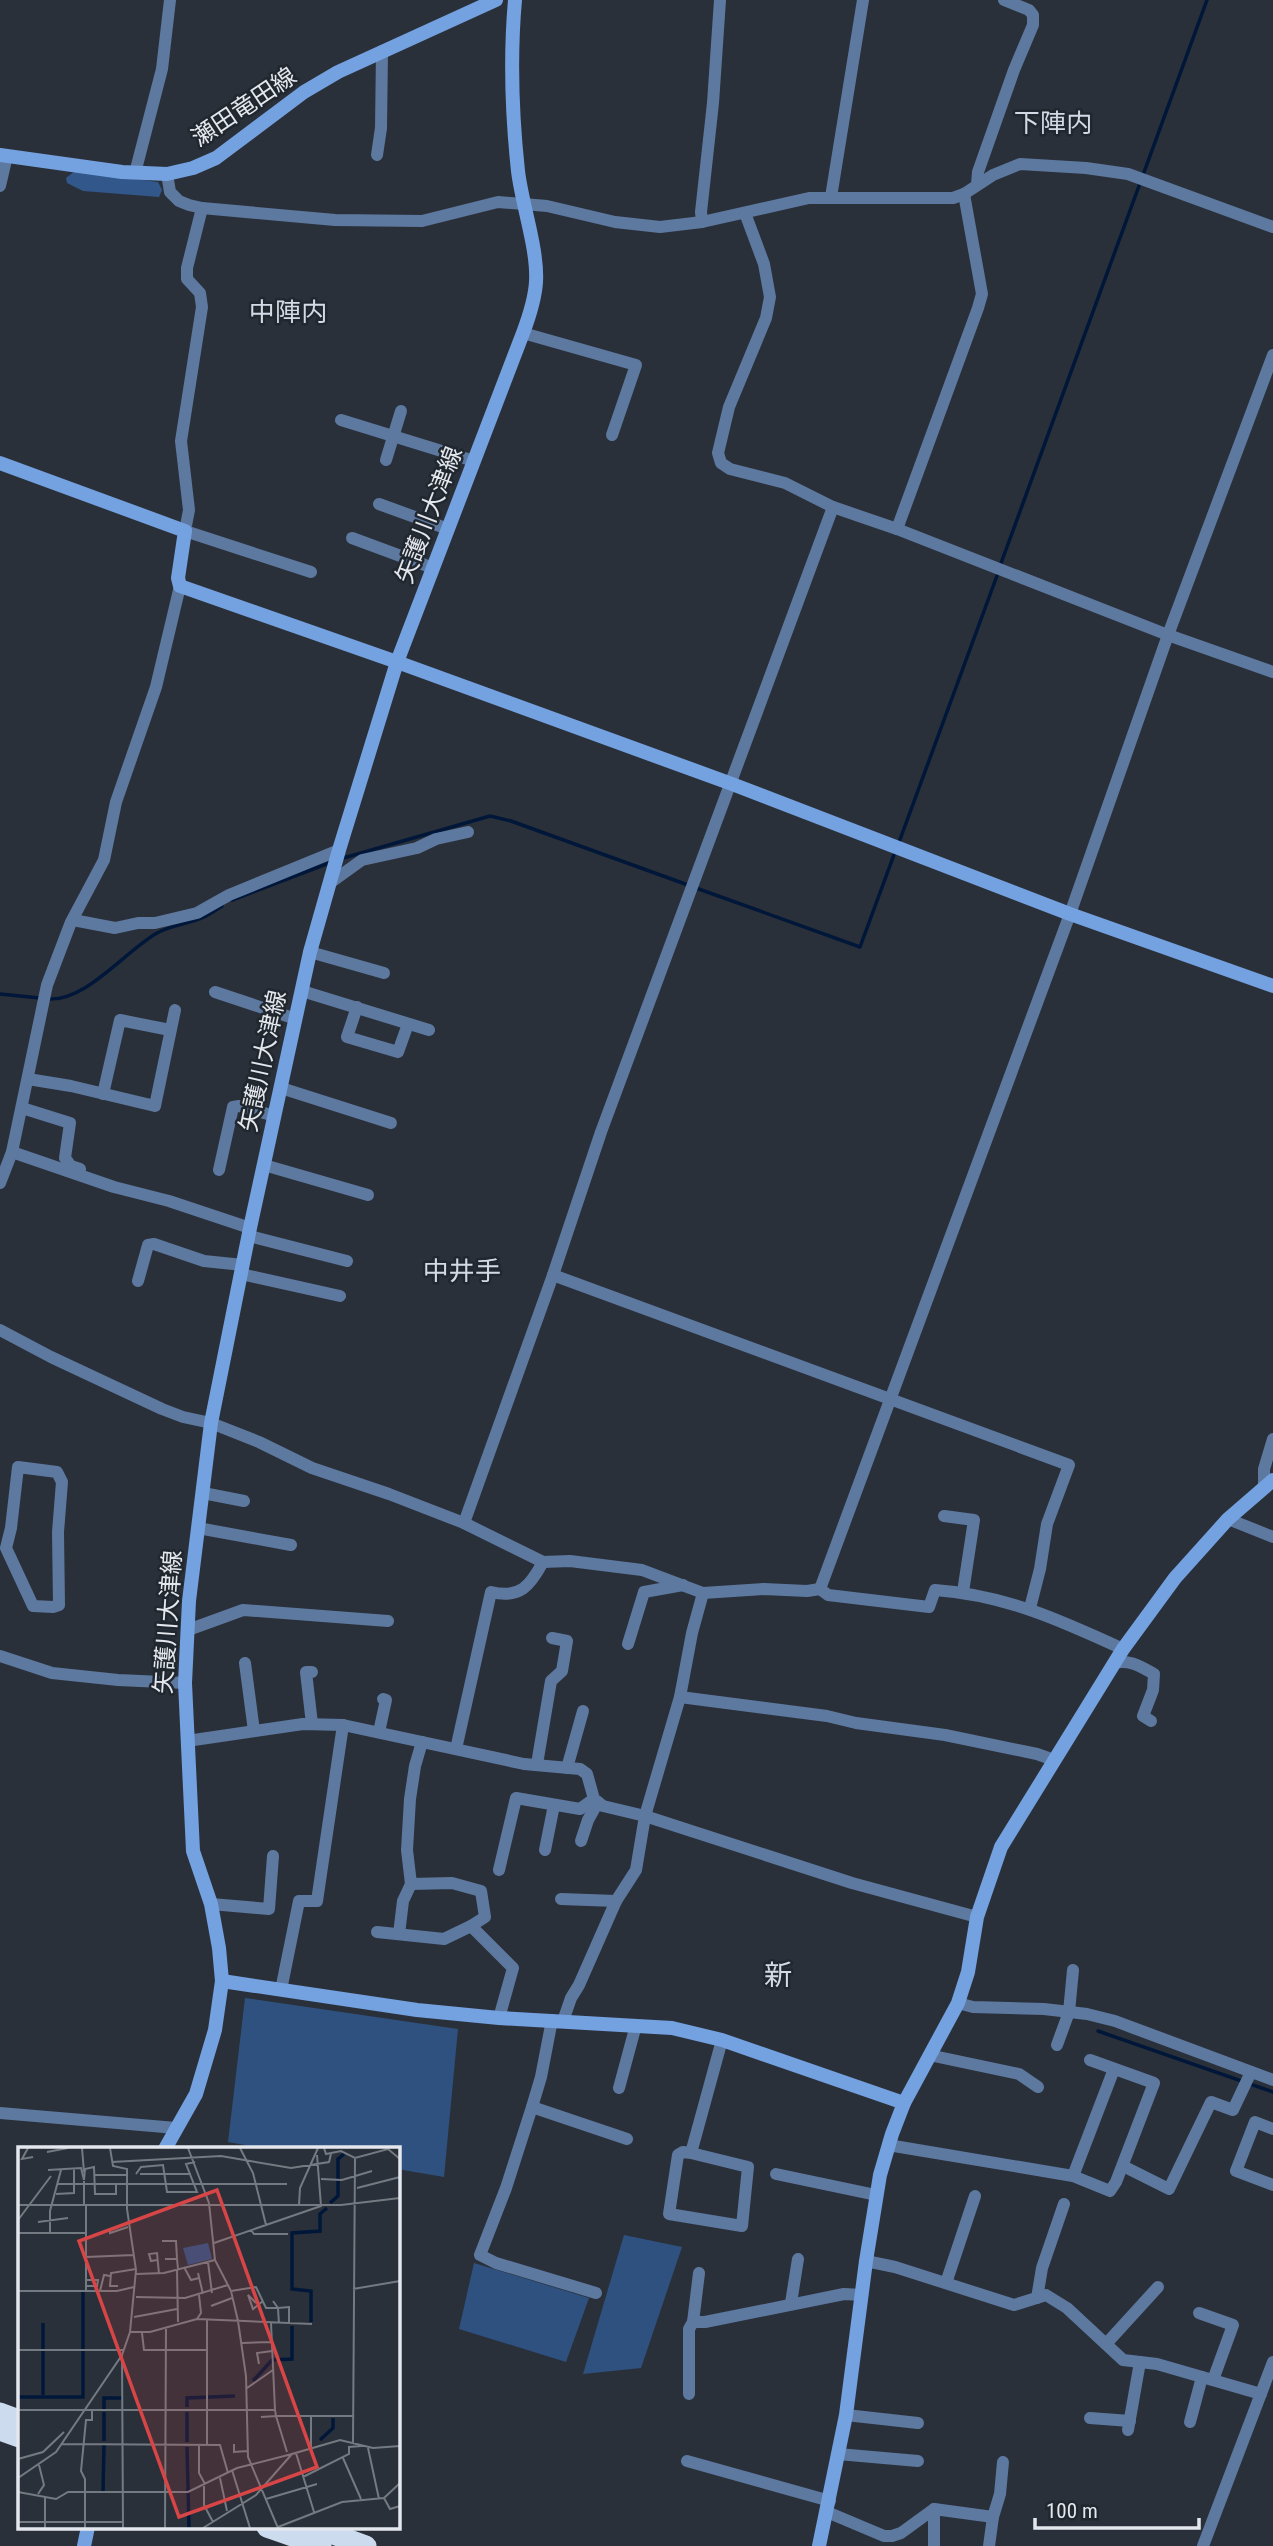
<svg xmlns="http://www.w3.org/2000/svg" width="1273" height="2546" font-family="'Roboto Condensed','Noto Sans JP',sans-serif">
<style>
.green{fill:#2f517f}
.forest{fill:#32578a}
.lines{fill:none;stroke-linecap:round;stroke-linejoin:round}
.stream{stroke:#00173a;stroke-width:3.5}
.street{stroke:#5d79a0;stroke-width:12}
.secondary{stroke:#74a1e0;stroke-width:14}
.highway{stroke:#cddbef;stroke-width:21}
.labels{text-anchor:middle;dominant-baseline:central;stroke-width:5;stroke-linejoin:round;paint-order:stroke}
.street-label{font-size:24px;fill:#e4e8ee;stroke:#21272f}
.neighbourhood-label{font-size:26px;fill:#d2dae5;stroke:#21272f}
.quarter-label{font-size:28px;fill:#d2dae5;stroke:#21272f}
.inset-river{fill:none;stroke:#00173a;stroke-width:3.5}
.inset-road{fill:none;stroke:#747a81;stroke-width:2}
.view{fill:#d84546;fill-opacity:0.15;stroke:#d84546;stroke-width:3.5}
.inset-edge{fill:none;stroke:#e4e8ee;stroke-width:3.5}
</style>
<rect width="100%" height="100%" fill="#2a3039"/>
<g class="green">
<polygon points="245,1998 458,2029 444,2177 397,2169 397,2149 268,2149 228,2142"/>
<polygon points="624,2235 682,2247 641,2368 583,2374"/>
<polygon points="474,2263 589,2298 566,2362 459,2329"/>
</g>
<polygon class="forest" points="75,171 158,182 162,190 159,197 83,191 67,183 66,178"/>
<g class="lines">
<g class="stream">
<polyline points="1000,566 1207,0"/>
<polyline points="898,845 998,573"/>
<polyline points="340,859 490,816 511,821 688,885"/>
<polyline points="696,888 860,947 895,852"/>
<polyline points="232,900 329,863"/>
<polyline points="0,994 40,998"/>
<path d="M 47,999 C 86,1002 124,952 157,933 C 171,925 189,924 204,917 C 210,914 216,910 222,906"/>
<polyline points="1098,2031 1273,2092"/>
</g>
<g class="street">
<polyline points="377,155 381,128 382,51"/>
<polyline points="135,173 162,69 170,0"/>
<polyline points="167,174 170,192 179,201 189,205 202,208 335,220 422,221 498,202 547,206 615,222 660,227 702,222 809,198 953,198 964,194 993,175 1020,164 1086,168 1128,174 1273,227"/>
<polyline points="977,184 978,172 1014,70 1033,25 1033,15 1029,10 1004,0"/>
<polyline points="0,186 7,156"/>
<polyline points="831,197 863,0"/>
<polyline points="202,208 187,268 187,279 200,293 202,307 181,441 189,510 185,531 311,572"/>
<polyline points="745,213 764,264 770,297 766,318 729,407 718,453 721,463 730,469 785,483 833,507 897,529 1168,635 1273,672"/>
<polyline points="702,222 701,212 713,103 720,0"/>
<polyline points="523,333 636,365 612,435"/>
<polyline points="341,420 474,461"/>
<polyline points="386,460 401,411"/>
<polyline points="379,504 448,529"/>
<polyline points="897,529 978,308 982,294 964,194"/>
<polyline points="352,538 433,568"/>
<polyline points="330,883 362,860 417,848 436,839 468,832"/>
<polyline points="73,920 115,928 138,923 155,923 197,913 229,895 339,850"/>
<polyline points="310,952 384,973"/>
<polyline points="302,991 429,1030"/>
<polyline points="215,992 296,1019"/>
<polyline points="357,1007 347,1037 398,1052 408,1024"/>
<polyline points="28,1079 71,1086 155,1106 175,1010"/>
<polyline points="281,1088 391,1123"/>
<polyline points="103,1094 120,1020 170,1030"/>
<polyline points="22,1108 70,1123 65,1158 71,1166 80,1169"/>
<polyline points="12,1152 114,1187 169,1201 250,1228"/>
<polyline points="264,1165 368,1195"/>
<polyline points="219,1170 233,1107 239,1106 275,1116"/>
<polyline points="0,1183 12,1152 47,985 71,922 104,860 116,802 156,687 180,586"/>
<polyline points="249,1236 347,1261"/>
<polyline points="241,1274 340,1296"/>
<polyline points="553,1275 1069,1465 1047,1524 1040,1569 1030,1608"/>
<polyline points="138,1281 148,1245 154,1244 204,1261 243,1265"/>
<path d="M 0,1330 L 51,1357 L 162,1409 L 183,1417 L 211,1423 L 259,1442 L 312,1468 L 389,1494 L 464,1523 L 543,1562 L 570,1561 L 642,1570 L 703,1593 L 764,1589 L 807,1591 L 820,1589 L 828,1595 L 929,1607 L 935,1590 C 1005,1595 1060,1620 1123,1649"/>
<polygon points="18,1467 57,1472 62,1482 58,1532 59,1605 53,1607 33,1606 6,1548 11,1528"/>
<polyline points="1264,1487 1264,1469 1273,1439"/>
<polyline points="203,1493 244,1501"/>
<polyline points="944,1516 974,1520 963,1592"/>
<polyline points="1228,1519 1273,1537"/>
<polyline points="464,1523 553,1275 601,1132 833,507"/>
<polyline points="198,1528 291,1545"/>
<polyline points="820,1589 1070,914 1168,635 1273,355"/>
<polyline points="188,1630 243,1610 388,1621"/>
<polyline points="628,1644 644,1592 683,1585"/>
<polyline points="0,1656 52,1673 118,1680 185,1683"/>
<polyline points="245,1663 254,1731"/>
<path d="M 1114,1663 C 1130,1659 1141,1667 1154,1674 L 1153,1690 L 1143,1716 L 1151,1721"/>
<polyline points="312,1672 306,1672 312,1724"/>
<polyline points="680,1697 827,1716 856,1723 945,1735 1037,1754 1054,1760"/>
<polyline points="379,1732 386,1700 383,1699"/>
<polyline points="187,1741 303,1724 343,1725 524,1764 580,1769 587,1774 594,1799 603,1806 645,1816 852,1883 977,1917"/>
<path d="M 456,1749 L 491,1592 C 520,1599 530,1586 543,1562"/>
<polyline points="537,1764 551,1681 562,1671 567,1641 552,1638"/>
<polyline points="567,1768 583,1711"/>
<polyline points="581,1841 588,1820 598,1802"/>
<polyline points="545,1850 554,1805"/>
<polyline points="499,1870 516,1798 580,1809 594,1799"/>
<polyline points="411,1884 452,1883 481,1891 485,1917 471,1926 513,1968 499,2018"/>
<polyline points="561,1899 616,1901"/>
<polyline points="211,1904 269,1909 273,1856"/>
<polyline points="377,1932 444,1939 471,1926"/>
<polyline points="399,1934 403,1901 411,1884 407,1850 410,1799 415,1766 422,1742"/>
<polyline points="281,1990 299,1901 317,1901 343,1725"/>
<polyline points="958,2003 973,2007 1044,2009 1087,2014 1115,2021 1273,2080"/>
<polyline points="552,2020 541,2077 532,2107 627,2139"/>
<polyline points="563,2021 571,1998 579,1985 616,1901 636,1870 645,1816 680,1697 692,1633 703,1593"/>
<polyline points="1057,2045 1069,2012 1073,1970"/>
<polyline points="929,2055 1019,2074 1038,2087"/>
<polyline points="619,2088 636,2025"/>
<polyline points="532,2107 506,2188 480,2255 496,2263 596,2293"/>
<polyline points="0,2113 176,2128"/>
<polyline points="1273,2129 1255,2122 1236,2171 1273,2185"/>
<polyline points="888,2145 1073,2176 1110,2191 1116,2182 1154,2083 1090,2060"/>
<polyline points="691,2153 748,2167 742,2226 669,2214 678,2155 683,2152 691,2153 722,2040"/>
<polyline points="1123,2166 1169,2189 1211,2102 1233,2110 1251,2072"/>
<polyline points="776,2174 876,2195"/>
<polyline points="1073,2176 1114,2069"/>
<polyline points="866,2261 895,2267 1014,2305 1046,2295 1067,2308 1123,2360 1157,2364 1261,2394"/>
<polyline points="946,2283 975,2196"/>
<polyline points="1037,2298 1042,2268 1064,2204"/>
<polyline points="791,2303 798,2259"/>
<polyline points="1199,2313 1233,2325 1213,2380"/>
<polyline points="693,2322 705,2322 844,2294 862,2295"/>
<polyline points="1106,2344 1158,2287"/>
<polyline points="689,2394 689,2329 693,2322 699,2273"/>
<polyline points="846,2415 918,2423"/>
<polyline points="1090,2418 1130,2421"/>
<polyline points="1190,2422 1202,2377"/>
<polyline points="1128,2430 1140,2362"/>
<polyline points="838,2454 918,2461"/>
<polyline points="687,2461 830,2501"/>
<polyline points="934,2509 934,2546"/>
<polyline points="827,2512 884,2536 892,2536 901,2533 934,2509 993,2517 989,2546"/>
<polyline points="993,2517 1000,2494 1003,2462"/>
<polyline points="1203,2546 1273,2362"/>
</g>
<g class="secondary">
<polyline points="0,155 122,172 167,174 193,168 216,158 304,92 338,72 496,0"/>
<polyline points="0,463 185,531 178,578 180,586 397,662 732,784 1070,914 1273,986"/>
<polyline points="222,1981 417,2010 499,2018 672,2028 722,2040 904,2103"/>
<path d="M 165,2149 L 196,2094 L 215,2030 L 222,1981 L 219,1948 L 211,1904 L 193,1851 L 185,1683 L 189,1601 L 211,1423 L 250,1228 L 310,952 L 339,850 L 397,662 L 523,333 C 529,317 535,299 536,282 C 538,249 522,205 518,171 C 512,115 510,56 515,0"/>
<polyline points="84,2546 88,2527"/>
<polyline points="819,2546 846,2415 866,2261 880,2175 892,2134 904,2103 958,2003 968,1972 977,1917 1001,1847 1123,1649 1175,1578 1228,1519 1273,1480"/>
</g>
<g class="highway">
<polyline points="0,2413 19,2420"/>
<polyline points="0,2430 19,2437"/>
<polyline points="267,2527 321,2546"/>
<polyline points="314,2527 366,2546"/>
</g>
</g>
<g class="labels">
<g class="street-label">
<text transform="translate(244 107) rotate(-34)">瀬田竜田線</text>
<text transform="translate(429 515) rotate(-69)">矢護川大津線</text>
<text transform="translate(263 1061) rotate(-78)">矢護川大津線</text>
<text transform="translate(168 1622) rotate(-86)">矢護川大津線</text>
</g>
<g class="neighbourhood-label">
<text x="1053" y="123">下陣内</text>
<text x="288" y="312">中陣内</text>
<text x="462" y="1271">中井手</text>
</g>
<g class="quarter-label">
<text x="778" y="1975">新</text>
</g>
</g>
<g transform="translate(18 2147)">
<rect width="382" height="382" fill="#2a3039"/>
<path d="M 190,96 L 194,112 L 170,118 L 165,101 Z" fill="#2f517f"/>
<path class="inset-river" d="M 312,56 L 320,49 L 320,12 L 326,7M 293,175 L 293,144 L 274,142 L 274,86 L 302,84 L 302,67 L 309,61M 25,176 L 25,248M 235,234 L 254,213 L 274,212 L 274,179M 0,250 L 65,250 L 65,144M 169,260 L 169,251 L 217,249M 86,262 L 86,251 L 104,251M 302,293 L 315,281 L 315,271M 86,294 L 86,265M 169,295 L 169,265M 169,300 L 171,381M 85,344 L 86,298"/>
<path class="inset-road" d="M 10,1 L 4,12 L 15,10M 64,1 L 66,25M 170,1 L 191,56M 222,1 L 235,26 L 248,78M 306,1 L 308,7 L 323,4 L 337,11 L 370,2 L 382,12M 29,5 L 50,1M 94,15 L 203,9 L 273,21 L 311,15 L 313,7M 30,23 L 63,21 L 66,33M 118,27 L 123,20 L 145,18 L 149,45 L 179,45 L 168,17 L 177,15M 122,27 L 173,27M 76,28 L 109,28M 303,32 L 324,33 L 354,24M 66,33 L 67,22 L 76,20 L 77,47 L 98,47 L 98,37M 66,34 L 66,57M 40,37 L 269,37M 339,41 L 382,30M 38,47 L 56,46 L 56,22M 191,56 L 197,113 L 213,144 L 220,174 L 228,229 L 230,310 L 260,381M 0,58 L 323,58 L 382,51M 281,58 L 282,41 L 300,1M 0,73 L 33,29M 20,75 L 50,71M 92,82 L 92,86 L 110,80M 233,83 L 236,87 L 270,87M 0,86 L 68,86M 32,86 L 32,64 L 43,23M 144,94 L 158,94 L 159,112M 196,96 L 303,59 L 299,8M 68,110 L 116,108M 147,112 L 159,112 L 160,122M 139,113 L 133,114 L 131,107 L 139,106 L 141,127M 190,115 L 194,146M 166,120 L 173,133 L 181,131M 159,123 L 160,175M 180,126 L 185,147M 118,127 L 146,126 L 197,113M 68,133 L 80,133 L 79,139 L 68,139M 100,139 L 92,139 L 93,126 L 118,122M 335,142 L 382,134M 0,144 L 99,144 L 116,140M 68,144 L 68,58M 82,144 L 86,128 L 92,129M 213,144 L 238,140 L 248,161 L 260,161 L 261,177M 118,150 L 167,151 L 210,138M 255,154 L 260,161 L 271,160 L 271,177M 238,156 L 230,148 L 235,162 L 245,154M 193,159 L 214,151M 116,170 L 159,162M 179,172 L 183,166 L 181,148M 189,173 L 189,297M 253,176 L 257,263M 112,185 L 132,185 L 179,172 L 294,177M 124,186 L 126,203 L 189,203M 224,196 L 253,195M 0,203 L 106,203M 104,209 L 105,381M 241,217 L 239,206 L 254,204M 229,241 L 255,223M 0,263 L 257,263 L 258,269 L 335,269M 243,270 L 258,269 L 269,305M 335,296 L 337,11M 43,297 L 202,298 L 210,326M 216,297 L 216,305 L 230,304M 181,298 L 181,326 L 187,337M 350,301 L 361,352M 293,303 L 293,269M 278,306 L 296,365M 325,311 L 343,352M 0,312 L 25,305 L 46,285M 214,323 L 232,381M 285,330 L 331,307 L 331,300 L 343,299M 0,331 L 38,305 L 104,208 L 112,185 L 118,123 L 109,62 L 109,22 L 95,19 L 92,1M 202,331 L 209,364M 186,339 L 186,358 L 195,375M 0,345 L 38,352 L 50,345 L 170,345 L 219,321 L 274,307M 20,347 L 26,338 L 21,318M 366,351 L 382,336M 366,351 L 372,362 L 382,359M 248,352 L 299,337M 0,375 L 105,375M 260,380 L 324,355 L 366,351M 27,381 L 27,350M 67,381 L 67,332 L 63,324 L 68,273 L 74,273 L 74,263M 147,381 L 148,180M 185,381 L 238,348 L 274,307 L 322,293 L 355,301 L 382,299"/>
<path class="view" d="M 199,43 L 299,320 L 161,370 L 61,94 Z"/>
<rect width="382" height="382" class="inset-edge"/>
</g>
<path d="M1035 2518v10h164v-10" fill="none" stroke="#e4e8ee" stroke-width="3.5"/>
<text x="1046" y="2518" font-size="21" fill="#e4e8ee" stroke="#21272f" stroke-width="5" paint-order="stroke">100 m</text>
</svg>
